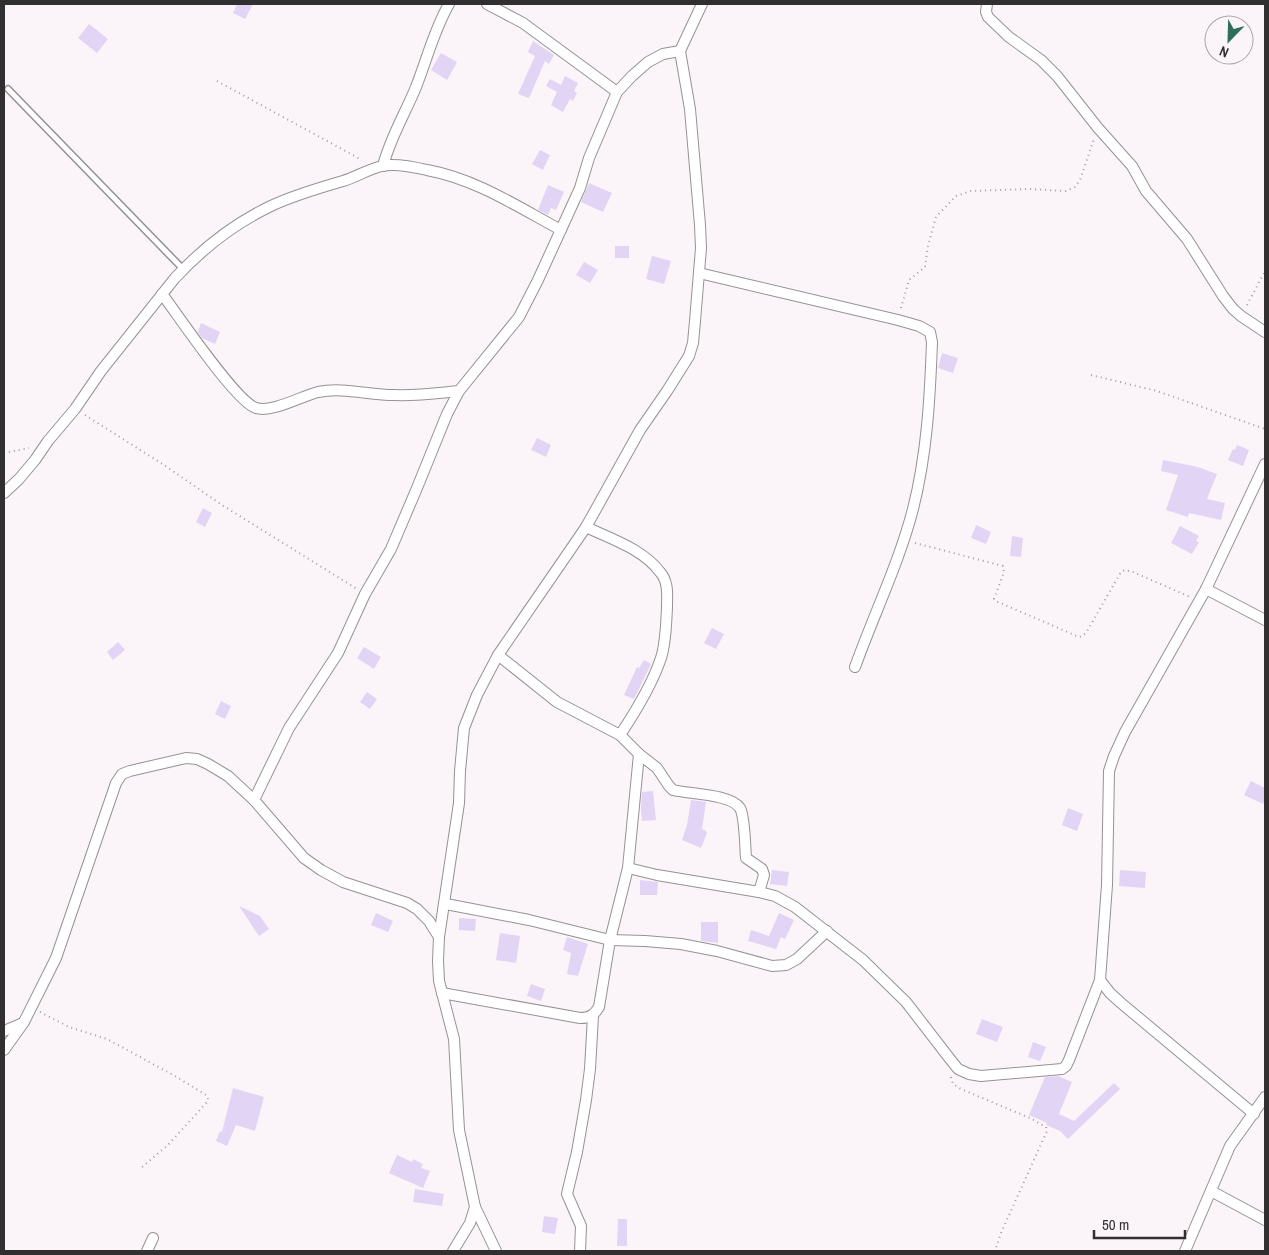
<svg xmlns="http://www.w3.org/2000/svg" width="1269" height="1255" font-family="'Archivo Narrow',sans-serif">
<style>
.building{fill:#e2d4f5}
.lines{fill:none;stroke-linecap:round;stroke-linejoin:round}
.service-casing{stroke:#979195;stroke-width:8}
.minor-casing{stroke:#979195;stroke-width:12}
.path{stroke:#a29ea0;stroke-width:2;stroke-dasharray:1 4;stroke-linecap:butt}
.service{stroke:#fff;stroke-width:5}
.minor{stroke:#fff;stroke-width:10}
</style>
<rect width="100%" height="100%" fill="#fbf5f9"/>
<g class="building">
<polygon points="237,4 253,4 245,19 233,13"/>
<polygon points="89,24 108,39 97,53 78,38"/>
<polygon points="533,41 554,55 549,64 545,61 529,98 518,94 535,56 528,52"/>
<polygon points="441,53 457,62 447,80 431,70"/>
<polygon points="565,76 578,83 574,91 577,93 573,101 570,99 563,112 551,105 557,92 546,86 550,79 561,85"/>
<polygon points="540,150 550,155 543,170 532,164"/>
<polygon points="589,183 612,193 603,212 581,202"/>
<polygon points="548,185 564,192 556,210 551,208 548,215 538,210"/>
<rect x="615" y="246" width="14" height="12"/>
<polygon points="652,256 671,261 664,284 646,279"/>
<polygon points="584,262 598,270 590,283 576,275"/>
<polygon points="201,323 220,332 215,344 202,338 198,332"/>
<polygon points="942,353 958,358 953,373 938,368"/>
<polygon points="537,438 551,445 546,457 531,450"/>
<polygon points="1237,445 1249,450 1243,466 1228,460 1233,449 1235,450"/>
<polygon points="1163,460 1198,467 1217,474 1207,499 1225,503 1221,520 1189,513 1188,517 1166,510 1178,475 1161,471"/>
<polygon points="203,508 212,513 205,527 196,522"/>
<polygon points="976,525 991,532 986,544 971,538"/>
<polygon points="1180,526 1199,536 1196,541 1199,542 1192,554 1171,543"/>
<polygon points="1012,536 1023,538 1021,557 1010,556"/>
<polygon points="712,628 724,634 716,649 704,643"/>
<polygon points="118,642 125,650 113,660 107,652"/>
<polygon points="364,647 381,657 374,669 357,658"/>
<polygon points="644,660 651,664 634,699 624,695 637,667 639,668"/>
<polygon points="367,692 377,699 370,709 360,702"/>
<polygon points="221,701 231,706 225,719 215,714"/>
<polygon points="1251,781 1265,788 1265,799 1263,804 1244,795"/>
<polygon points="653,791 656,820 642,821 641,808 642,792"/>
<polygon points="691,800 706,802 702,829 706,831 707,833 701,848 682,840 687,825"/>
<polygon points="1068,808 1083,814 1077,831 1062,825"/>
<polygon points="772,870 789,872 787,886 770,884"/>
<polygon points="1120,870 1146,872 1145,888 1119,886"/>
<polygon points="640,880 658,882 657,895 640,895"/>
<polygon points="239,906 260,916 269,929 259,936"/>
<polygon points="376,913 393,921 388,932 371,925"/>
<polygon points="779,913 794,920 785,939 781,937 776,949 748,941 751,930 769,936"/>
<polygon points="459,918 476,919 475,931 459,930"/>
<polygon points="701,922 718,922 718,943 701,941"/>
<polygon points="500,933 520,936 516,963 496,960"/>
<polygon points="567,937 588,944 578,976 567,974 571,953 563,950"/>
<polygon points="531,984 545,989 541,1001 527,996"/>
<polygon points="982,1019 1003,1027 997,1042 976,1034"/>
<polygon points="1033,1042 1046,1047 1040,1061 1028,1057"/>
<polygon points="1058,1076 1072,1082 1059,1114 1074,1121 1114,1083 1120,1089 1068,1139 1060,1131 1046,1125 1047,1123 1029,1115 1045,1077"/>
<polygon points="233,1088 264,1097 255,1131 236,1125 227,1146 216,1141 220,1131 222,1132"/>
<polygon points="397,1155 412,1162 413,1159 423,1164 421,1168 430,1171 423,1188 389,1173"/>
<polygon points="415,1189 444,1194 442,1206 413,1202"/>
<polygon points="544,1216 558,1218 555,1234 542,1232"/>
<polygon points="618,1219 627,1219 627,1246 617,1246"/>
</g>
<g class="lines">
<defs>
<polyline id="service" points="8,89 183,269"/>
<g id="minor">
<polyline points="487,4 523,23 617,92"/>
<polyline points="987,4 986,12 988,17 1009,37 1041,60 1057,76 1098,128 1132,166 1146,191 1187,239 1223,296 1233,309 1241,316 1265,332"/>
<path d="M 383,166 C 390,138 405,114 416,87 C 427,59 434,30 449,4"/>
<path d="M 699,273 L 898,320 L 919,326 L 930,332 L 932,342 C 930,398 927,454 913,509 C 899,563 874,614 855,667"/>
<path d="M 162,294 C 178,315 236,402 256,408 C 272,413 302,396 318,392 C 343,387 369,395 394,395 C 416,396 438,393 459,391"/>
<path d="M 4,493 L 19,479 L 35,460 L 48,441 L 75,409 L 101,371 L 175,278 C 202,249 235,223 271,206 C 294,195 319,188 343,181 C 356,177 369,169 382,166 C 395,163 414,167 427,170 C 476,179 518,207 561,230"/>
<path d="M 586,527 C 611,539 643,549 660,572 C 669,582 667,596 667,608 C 666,624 666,642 661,658 C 652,685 636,711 620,735"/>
<polyline points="1206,589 1265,620"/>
<path d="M 498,655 L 557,702 L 620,735 L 639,754 L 657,768 L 669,786 L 673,790 C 689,794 731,794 740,808 C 745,817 745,846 746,858 L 762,869 L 764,875 L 759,892"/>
<polyline points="254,800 289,728 338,653 365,594 391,549 417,488 447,414 459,391 519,317 538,280 580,188 589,158 617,92 632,76 648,62 663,54 680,51"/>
<polyline points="628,868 657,875 759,892 775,896 795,907 863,960 906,1002 950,1059 958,1069 969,1074 981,1076 1062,1069 1066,1066 1069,1060 1100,980"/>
<polyline points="446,904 529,920 610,940 645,941 681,944 717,951 772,966 786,965 797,959 827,931"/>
<path d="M 442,993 L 580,1018 C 590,1018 594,1015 599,1007 L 610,940 L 628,868 L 639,754"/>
<polyline points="4,1031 23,1023"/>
<polyline points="4,1050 24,1022 56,958 116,783 122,774 130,771 186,758 197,759 208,764 228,776 254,800 304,858 321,870 343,882 407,903 417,909 429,921 439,937"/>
<polyline points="1254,1114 1121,1003 1110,993 1100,980 1107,885 1109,771 1114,756 1125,732 1206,589 1265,464"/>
<polyline points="1211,1191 1265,1220"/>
<polyline points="475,1207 496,1251"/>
<polyline points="147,1251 153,1238"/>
<polyline points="453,1251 470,1223 475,1207 459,1130 454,1039 439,981 438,961 439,937 459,803 460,771 464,728 477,695 498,655 586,527 640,430 667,391 689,356 693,343 695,321 701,248 700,225 690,109 680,51 702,4"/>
<polyline points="580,1251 581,1226 567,1194 577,1152 586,1100 590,1069 593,1016"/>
<polyline points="1185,1251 1230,1146 1265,1097"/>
</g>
</defs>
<use href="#service" class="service-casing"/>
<use href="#minor" class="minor-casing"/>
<g class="path">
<polyline points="217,81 362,160"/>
<polyline points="1247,305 1265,271"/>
<polyline points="901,308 909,280 925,267 928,246 936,217 956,196 971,191 1029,189 1066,191 1075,187 1080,180 1094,139"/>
<polyline points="1091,375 1157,391 1265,429"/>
<polyline points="85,415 164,465 222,505 357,589"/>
<polyline points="4,453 29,448"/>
<polyline points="915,543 1003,566 1004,572 994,599 998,602 1079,637 1082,636 1086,633 1121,572 1125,570 1133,572 1190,597"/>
<polyline points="40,1012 69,1027 107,1039 175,1076 206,1095 208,1098 207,1102 168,1145 142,1167"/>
<polyline points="951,1077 953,1084 961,1089 1030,1118 1046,1127 1047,1131 1001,1233 995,1251"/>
</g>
<use href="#service" class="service"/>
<use href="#minor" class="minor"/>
</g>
<rect width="1269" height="1255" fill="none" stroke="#312f30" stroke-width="10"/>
<g transform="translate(1229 40) rotate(203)"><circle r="24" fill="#fbf5f9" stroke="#aaa6a9"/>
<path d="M0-4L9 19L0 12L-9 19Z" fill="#2f6e5b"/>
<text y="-8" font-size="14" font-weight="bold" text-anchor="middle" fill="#312f30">N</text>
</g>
<path d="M1094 1230v8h91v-8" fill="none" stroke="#312f30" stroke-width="2.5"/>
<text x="1102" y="1230" font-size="15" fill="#312f30" stroke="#fbf5f9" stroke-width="4" paint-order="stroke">50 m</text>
</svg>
